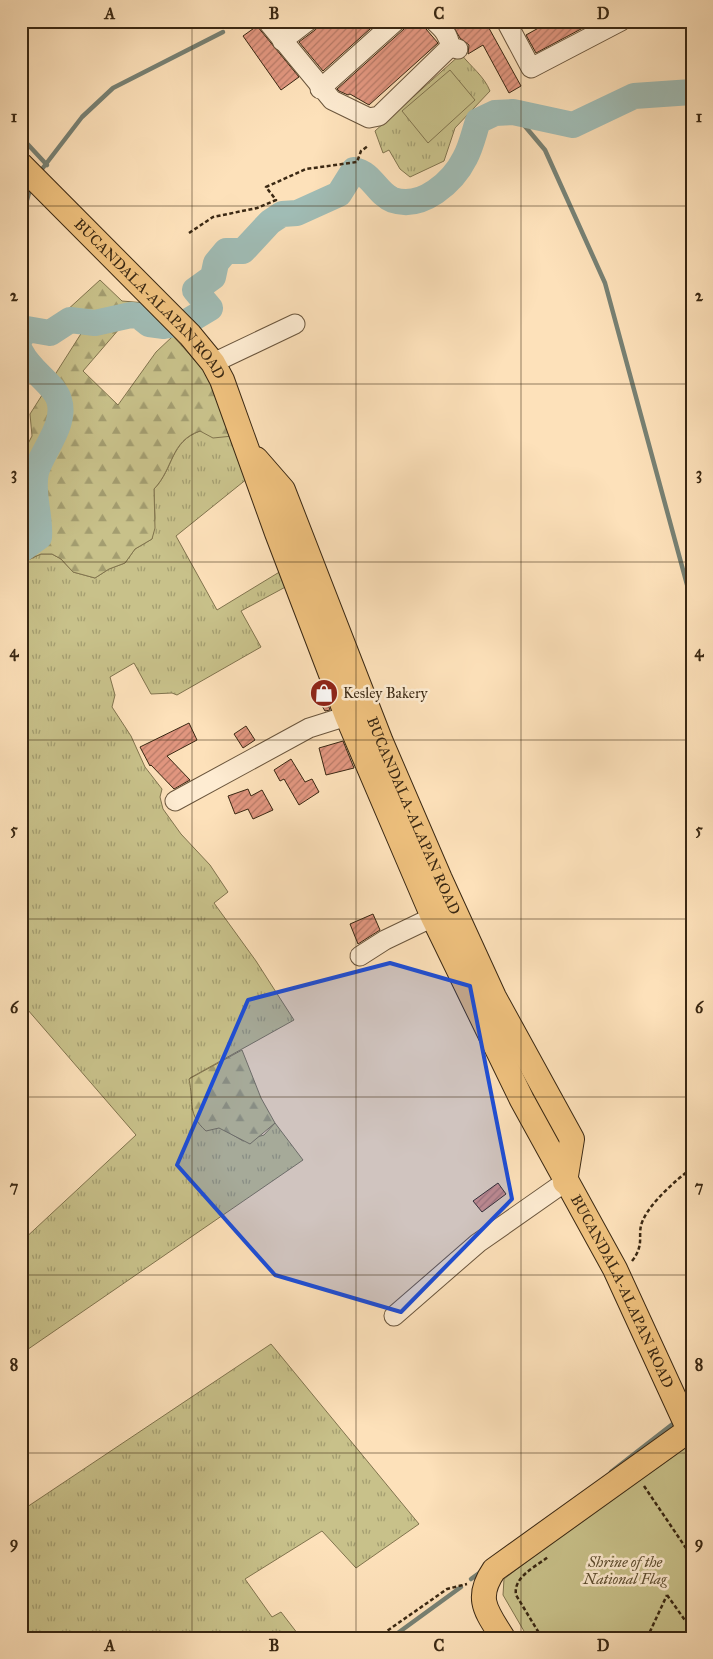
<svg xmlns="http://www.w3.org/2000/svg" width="713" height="1659" font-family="'IM FELL Great Primer',serif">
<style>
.grass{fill:url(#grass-tufts);stroke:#81744e}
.forest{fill:url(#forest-firs);stroke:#81744e}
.green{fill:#c8c18a;stroke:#81744e}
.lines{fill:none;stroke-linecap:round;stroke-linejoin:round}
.stream{stroke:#778174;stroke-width:4.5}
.river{stroke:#a0bcb5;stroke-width:26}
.building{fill:url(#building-hatch);stroke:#3a2813}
.minor-casing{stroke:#6b563d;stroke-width:21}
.major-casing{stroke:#3a2813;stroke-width:26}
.path{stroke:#3a2813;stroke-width:2.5;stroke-dasharray:4 2.5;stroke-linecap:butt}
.minor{stroke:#feecd2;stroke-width:19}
.major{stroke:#eec07d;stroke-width:24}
.marked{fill:#1d4ed8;fill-opacity:0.2;stroke:#1d4ed8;stroke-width:4;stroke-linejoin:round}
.grid{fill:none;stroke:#3a2813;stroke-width:1;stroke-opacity:0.55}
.labels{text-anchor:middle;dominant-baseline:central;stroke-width:5;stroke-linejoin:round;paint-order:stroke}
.street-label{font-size:15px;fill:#3a2813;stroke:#feecd2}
.poi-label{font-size:15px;fill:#3a2813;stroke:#feecd2;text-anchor:start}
.park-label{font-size:15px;font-style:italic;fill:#5e4e31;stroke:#feecd2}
.neatline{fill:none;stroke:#3a2813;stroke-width:2}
.grid-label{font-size:16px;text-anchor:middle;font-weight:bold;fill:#3a2813}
</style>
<defs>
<pattern id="grass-tufts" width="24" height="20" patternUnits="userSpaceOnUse" patternTransform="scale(1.25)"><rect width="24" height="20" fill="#c8c18a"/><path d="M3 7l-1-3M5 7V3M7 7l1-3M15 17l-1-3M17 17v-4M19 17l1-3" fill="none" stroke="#a39d70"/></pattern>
<pattern id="forest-firs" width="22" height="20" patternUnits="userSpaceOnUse" patternTransform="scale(1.25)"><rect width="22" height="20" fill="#c8c18a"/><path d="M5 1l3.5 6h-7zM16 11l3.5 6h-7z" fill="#a39d70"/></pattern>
<pattern id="building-hatch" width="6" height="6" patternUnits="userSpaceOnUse" patternTransform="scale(1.25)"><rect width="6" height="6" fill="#e1967f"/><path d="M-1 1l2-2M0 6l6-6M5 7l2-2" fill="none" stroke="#b77a67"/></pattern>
</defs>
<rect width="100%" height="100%" fill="#fde1ba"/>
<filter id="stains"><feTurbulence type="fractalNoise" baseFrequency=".004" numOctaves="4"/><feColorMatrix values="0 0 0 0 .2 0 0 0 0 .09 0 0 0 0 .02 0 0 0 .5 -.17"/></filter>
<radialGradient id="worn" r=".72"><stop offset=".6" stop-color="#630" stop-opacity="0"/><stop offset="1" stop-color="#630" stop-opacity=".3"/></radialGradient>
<g class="grass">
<path d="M 461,54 C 471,67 484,76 490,91 L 455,128 L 444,161 L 410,177 L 400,169 L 389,150 L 383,153 L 375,131 Z"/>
<path d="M 200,431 L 233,436 L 253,474 L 176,536 L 217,610 L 286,568 L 291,584 L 241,611 L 261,647 L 177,695 L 172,693 L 151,694 L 134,663 L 110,677 L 115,695 L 112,707 L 131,736 L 145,767 L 162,789 L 160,797 L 163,809 L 181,834 L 210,865 L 228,892 L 214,903 L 256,961 L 294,1020 L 190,1078 L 193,1098 L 192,1110 L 243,1141 L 264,1135 L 275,1123 L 303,1160 L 21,1354 L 21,1242 L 136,1135 L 21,1002 L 21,563 L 41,554 L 52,554 L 61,559 L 73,572 L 95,578 L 109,569 L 125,563 L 135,549 L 152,539 L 155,518 L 154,489 C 174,468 170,442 200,431 Z"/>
<polygon points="271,1344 419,1524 356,1568 322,1531 245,1579 272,1617 281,1612 301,1638 21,1638 21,1511"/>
</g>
<g class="forest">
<path d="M 100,280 L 122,301 L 146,303 L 176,328 L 150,336 L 126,321 L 83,371 L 118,405 L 156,352 L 173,336 L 208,375 L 233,436 L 213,438 L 200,431 C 170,441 174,468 154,489 L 155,528 L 152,539 L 135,549 L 125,563 L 109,569 L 95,578 L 73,572 L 61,559 L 52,554 L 41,554 L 21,563 L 21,457 L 32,436 L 30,414 L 84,329 L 65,312 Z"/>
<path d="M 242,1050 L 261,1098 L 275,1123 L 250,1144 L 219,1128 L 206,1131 C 187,1114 194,1103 189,1079 Z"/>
</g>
<g class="green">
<polygon points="450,70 475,100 428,143 402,111"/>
<polygon points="692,1440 692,1638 528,1638 503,1595 504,1579 654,1465"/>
</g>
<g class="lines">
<g class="stream">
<polyline points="513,112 545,150 605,283 692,603"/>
<polyline points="21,137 47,165"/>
<polyline points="39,173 82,117 113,88 223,32"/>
<polyline points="21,221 31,186"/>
<polyline points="21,317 27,329"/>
<polyline points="611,1472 674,1423"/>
<polyline points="471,1579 482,1571"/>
<polyline points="391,1638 461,1587"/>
</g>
<g class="river">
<path d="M 190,320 L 210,308 L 195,290 L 213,277 L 216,263 L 226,251 L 243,251 L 270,222 L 282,214 L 297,213 L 339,194 L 354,170 C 372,173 377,194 393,200 C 422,210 453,182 465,158 C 471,147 474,133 478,121 L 495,113 L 513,112 L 573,125 L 634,96 L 692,92"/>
<polyline points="21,337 27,329 50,333 70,320 95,323 131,315 139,316 149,324 164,326 176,324"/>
<path d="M 21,352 C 30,371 55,385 59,400 C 67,424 42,451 36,472 C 31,494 41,516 39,537 L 21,550"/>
</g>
</g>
<g class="building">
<polygon points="319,21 379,21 323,71 299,42 315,30"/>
<polygon points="407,21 423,21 426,29 438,43 369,105 350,94 348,95 339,91 337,89 404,29"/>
<polygon points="450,21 485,21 521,86 509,93 483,45 468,54 469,45 460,38"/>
<polygon points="551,21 596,21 536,53 526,35"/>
<polygon points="257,26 299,77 281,90 243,36"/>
<polygon points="322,688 330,710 325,711 314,692"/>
<polygon points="189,723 197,740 167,756 190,780 174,789 151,765 150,766 140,747"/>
<polygon points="246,726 255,740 243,748 234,734"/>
<polygon points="343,741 354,768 326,775 319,748"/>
<polygon points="291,759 305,782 312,779 319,792 299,805 284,779 280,781 274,770"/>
<polygon points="248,789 251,796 262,790 273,810 253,819 248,809 235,814 228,796"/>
<polygon points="373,914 380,930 358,944 350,924"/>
<polygon points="498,1183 506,1194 482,1212 473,1201"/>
</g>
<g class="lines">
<defs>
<g id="minor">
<polyline points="267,21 332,100 369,118 379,116 450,47"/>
<path d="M 434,21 C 443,29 449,35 450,47 L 458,49"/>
<polyline points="506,21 531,68 621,21"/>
<polyline points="282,41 308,21"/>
<polyline points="320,89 396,21"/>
<polyline points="213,363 295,324"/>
<polyline points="175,801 309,728 347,716"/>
<polyline points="360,956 385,940 433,917"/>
<polyline points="394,1316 478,1243 565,1182"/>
</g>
<g id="major">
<path id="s1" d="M 21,165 L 190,335 L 213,363 L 222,380 L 277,533 L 347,716 L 433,917 L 522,1100 L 615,1269 L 689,1430"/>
<path id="s2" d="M 256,459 L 283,490 L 381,742 L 440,879 L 494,997 L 572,1139 L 565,1182"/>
<path d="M 503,1638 C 487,1612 474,1599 494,1570 L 692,1428"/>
</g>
</defs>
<use href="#minor" class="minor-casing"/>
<use href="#major" class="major-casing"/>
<g class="path">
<polyline points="189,233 213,217 257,208 276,200 266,187 306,169 357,162 361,151 368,146"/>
<path d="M 632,1261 C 646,1243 636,1235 643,1220 C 651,1202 676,1180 692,1168"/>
<polyline points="644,1486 692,1557"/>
<polyline points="667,1595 692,1630"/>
<polyline points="688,1635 692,1633"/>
<polyline points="377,1638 447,1589 467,1584"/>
<path d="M 542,1638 L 516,1595 C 513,1577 535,1567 548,1557"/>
<polyline points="647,1638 667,1595"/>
</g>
<use href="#minor" class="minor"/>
<use href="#major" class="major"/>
</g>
<path class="marked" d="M 390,963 L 470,986 L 512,1199 L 401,1312 L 275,1275 L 177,1165 L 248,1000 Z"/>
<path class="grid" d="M 192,21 L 192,1638M 356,21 L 356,1638M 521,21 L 521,1638M 21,206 L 692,206M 21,384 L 692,384M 21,562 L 692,562M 21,740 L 692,740M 21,919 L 692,919M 21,1097 L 692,1097M 21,1275 L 692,1275M 21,1453 L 692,1453"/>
<defs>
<symbol id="shop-disc" viewBox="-11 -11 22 22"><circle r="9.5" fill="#8f2418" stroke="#feecd2"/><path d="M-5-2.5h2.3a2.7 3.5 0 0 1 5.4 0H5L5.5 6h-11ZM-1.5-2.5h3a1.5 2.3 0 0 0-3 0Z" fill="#fff"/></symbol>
</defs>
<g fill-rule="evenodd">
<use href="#shop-disc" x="308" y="677" width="32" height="32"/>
</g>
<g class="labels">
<g class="street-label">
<text stroke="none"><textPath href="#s1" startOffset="186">BUCANDALA-ALAPAN ROAD</textPath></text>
<text stroke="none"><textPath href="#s2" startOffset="392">BUCANDALA-ALAPAN ROAD</textPath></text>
<text stroke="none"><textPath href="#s1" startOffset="1292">BUCANDALA-ALAPAN ROAD</textPath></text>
</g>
<g class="poi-label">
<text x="343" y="693">Kesley Bakery</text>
</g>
<g class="park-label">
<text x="625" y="1562">Shrine of the<tspan x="625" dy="17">National Flag</tspan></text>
</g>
</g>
<rect width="713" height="1659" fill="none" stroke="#fde1ba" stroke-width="55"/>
<rect x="28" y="28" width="658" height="1604" class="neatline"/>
<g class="grid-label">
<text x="110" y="19">A</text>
<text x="274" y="19">B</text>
<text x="439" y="19">C</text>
<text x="603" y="19">D</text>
<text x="14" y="122">1</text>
<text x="699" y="122">1</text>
<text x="14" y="301">2</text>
<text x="699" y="301">2</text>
<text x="14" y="479">3</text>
<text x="699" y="479">3</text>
<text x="14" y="657">4</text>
<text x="699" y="657">4</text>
<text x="14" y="835">5</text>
<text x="699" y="835">5</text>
<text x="14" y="1013">6</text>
<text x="699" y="1013">6</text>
<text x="14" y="1192">7</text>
<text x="699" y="1192">7</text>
<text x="14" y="1370">8</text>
<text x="699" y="1370">8</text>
<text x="14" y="1548">9</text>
<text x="699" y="1548">9</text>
<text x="110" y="1651">A</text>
<text x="274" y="1651">B</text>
<text x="439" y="1651">C</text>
<text x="603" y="1651">D</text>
</g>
<rect width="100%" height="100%" filter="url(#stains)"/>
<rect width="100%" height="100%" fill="url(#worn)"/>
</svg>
